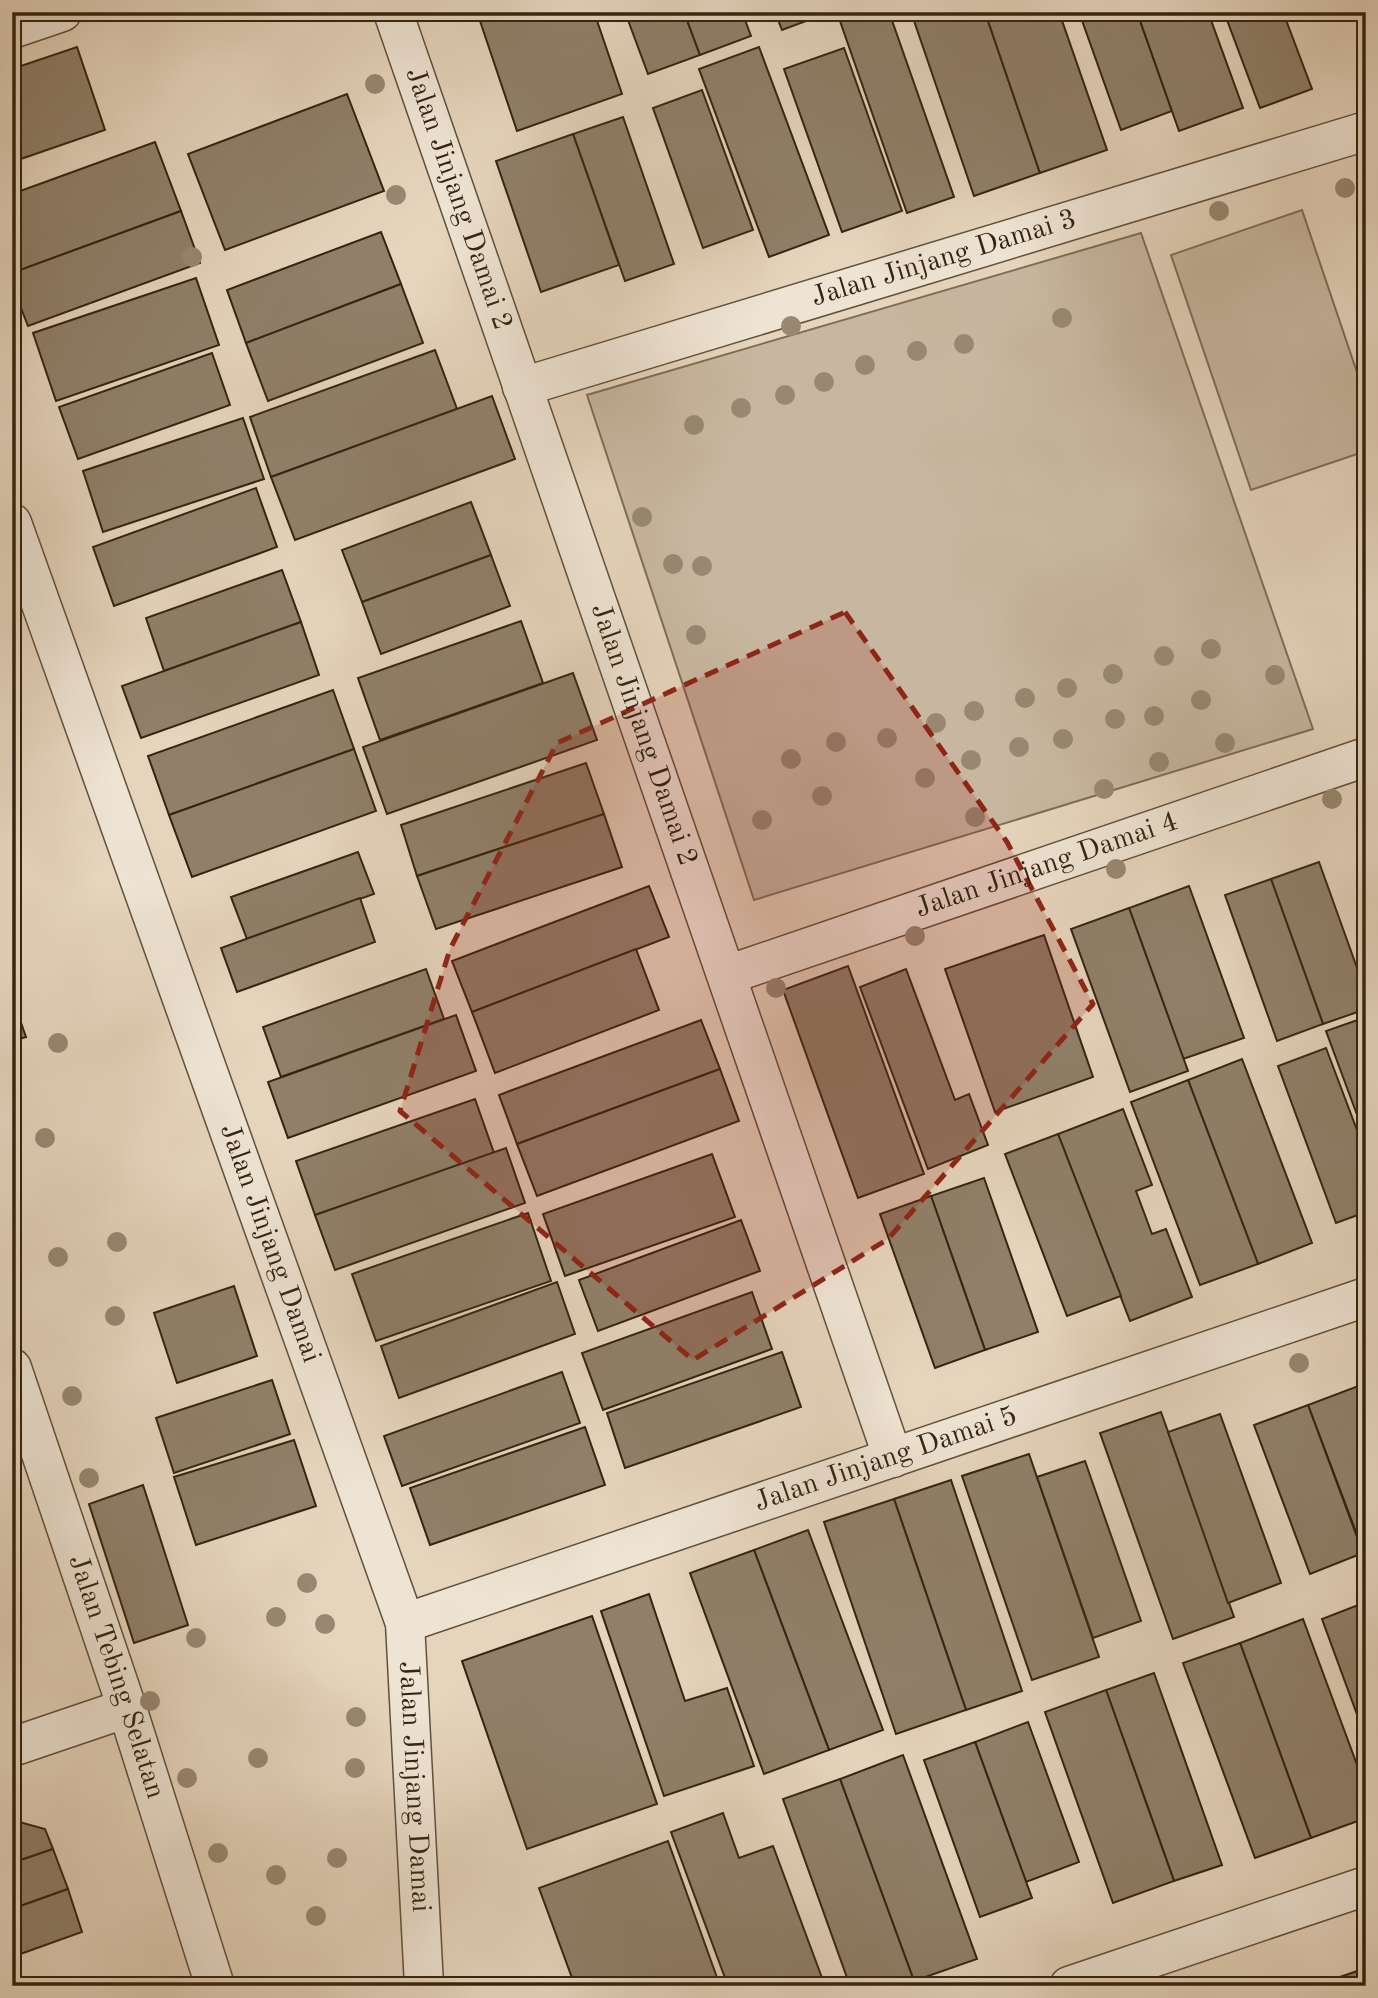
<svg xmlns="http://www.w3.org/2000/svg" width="1378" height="1998" font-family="'Old Standard TT',serif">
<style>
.green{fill:#c8b7a0;stroke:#7e6e58;stroke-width:2}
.building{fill:#90806a;stroke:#332411;stroke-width:2}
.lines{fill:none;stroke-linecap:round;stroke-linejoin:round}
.minor-casing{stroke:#60503c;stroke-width:41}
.minor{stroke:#efe4d4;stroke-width:38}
.tree{fill:#988872}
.marked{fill:#8f2418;fill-opacity:0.2;stroke:#8f2418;stroke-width:5;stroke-dasharray:14 9;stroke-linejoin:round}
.labels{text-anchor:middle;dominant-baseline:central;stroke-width:6;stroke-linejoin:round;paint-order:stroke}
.street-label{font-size:28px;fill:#332411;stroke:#efe4d4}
</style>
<rect width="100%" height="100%" fill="#e6d5bd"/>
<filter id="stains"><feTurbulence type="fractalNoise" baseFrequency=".00286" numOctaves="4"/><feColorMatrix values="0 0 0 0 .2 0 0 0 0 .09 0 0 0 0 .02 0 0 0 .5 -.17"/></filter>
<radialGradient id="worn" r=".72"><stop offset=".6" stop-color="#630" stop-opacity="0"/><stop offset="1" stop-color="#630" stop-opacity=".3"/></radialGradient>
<g class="green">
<polygon points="1302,210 1366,399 1366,451 1251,490 1171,255"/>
<polygon points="1141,233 1313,729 754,900 587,395"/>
</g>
<g class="building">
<polygon points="477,12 594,12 622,94 517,131"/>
<polygon points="625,12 684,12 700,55 648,74"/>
<polygon points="684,12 742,12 751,36 700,55"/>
<polygon points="775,12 830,12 782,30"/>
<polygon points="865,12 889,12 954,197 907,213 840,21"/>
<polygon points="911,12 985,12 1040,173 974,196"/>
<polygon points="985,12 1059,12 1107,150 1040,173"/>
<polygon points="1079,12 1137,12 1172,111 1121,130"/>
<polygon points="1137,12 1208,12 1243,108 1179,131"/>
<polygon points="1224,12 1283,12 1312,89 1260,108"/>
<polygon points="77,47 105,130 12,162 12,69"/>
<polygon points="759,47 829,235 769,257 699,69"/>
<polygon points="844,48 902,211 842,232 784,69"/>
<polygon points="702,90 753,230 703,248 653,108"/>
<polygon points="347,94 384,191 225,250 188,154"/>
<polygon points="623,117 674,264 625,281 573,134"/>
<polygon points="573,134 619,265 541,292 496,161"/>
<polygon points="155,142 181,211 12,273 12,194"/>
<polygon points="181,211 200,263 28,326 12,285 12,273"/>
<polygon points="381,232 401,284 246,343 227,290"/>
<polygon points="196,278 219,345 56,401 33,333"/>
<polygon points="401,284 423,343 268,401 246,343"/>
<polygon points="435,350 457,409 271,477 250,417"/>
<polygon points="212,353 230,405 78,459 59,407"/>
<polygon points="492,396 515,459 295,540 271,477"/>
<polygon points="243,418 264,479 103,532 83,471"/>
<polygon points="256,488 277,547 114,606 93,547"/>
<polygon points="471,502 491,555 362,602 342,550"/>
<polygon points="491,555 510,606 381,654 362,602"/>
<polygon points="282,570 301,622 164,671 146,618"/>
<polygon points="521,621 543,683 380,740 358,678"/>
<polygon points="301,622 319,675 141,738 122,686"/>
<polygon points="573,673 597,740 387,814 363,747"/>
<polygon points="333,690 354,749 169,815 148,756"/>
<polygon points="354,749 376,811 192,877 169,815"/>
<polygon points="586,763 604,814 417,876 401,825"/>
<polygon points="604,814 622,867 436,929 417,876"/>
<polygon points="1366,824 1366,851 1357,827"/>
<polygon points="358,852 374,894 247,939 231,897"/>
<polygon points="1319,862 1366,993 1366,1009 1323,1024 1271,879"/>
<polygon points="1271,879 1323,1024 1277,1041 1225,895"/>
<polygon points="649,886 669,937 472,1012 452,961"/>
<polygon points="1189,886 1244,1038 1183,1059 1129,908"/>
<polygon points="360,898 375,942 237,992 221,948"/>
<polygon points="1129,908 1188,1071 1130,1092 1071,929"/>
<polygon points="1044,935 1093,1077 995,1112 945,969"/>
<polygon points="636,949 659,1010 495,1073 472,1012"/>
<polygon points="848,966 924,1174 858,1198 783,990"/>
<polygon points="426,969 444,1019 281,1077 263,1027"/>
<polygon points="906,969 955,1100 969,1094 988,1145 928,1169 860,987"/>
<polygon points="12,997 26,1037 12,1041"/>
<polygon points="456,1015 476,1071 288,1138 268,1082"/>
<polygon points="1366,1017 1366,1139 1326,1031"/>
<polygon points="701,1020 720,1069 517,1144 499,1095"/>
<polygon points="1326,1048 1366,1154 1366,1212 1336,1223 1278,1066"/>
<polygon points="1242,1059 1312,1243 1258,1264 1188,1080"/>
<polygon points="720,1069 739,1121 537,1196 517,1144"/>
<polygon points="1188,1080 1258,1264 1200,1285 1131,1102"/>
<polygon points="475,1099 494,1153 315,1215 296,1161"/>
<polygon points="1123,1109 1152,1185 1136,1191 1152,1234 1166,1229 1192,1297 1130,1321 1058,1134"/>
<polygon points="1058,1134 1121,1296 1067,1316 1005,1154"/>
<polygon points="506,1148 525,1203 335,1270 315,1215"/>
<polygon points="712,1154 735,1217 565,1276 543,1214"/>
<polygon points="984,1178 1038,1332 985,1350 931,1196"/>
<polygon points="931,1196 985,1350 935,1368 880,1214"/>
<polygon points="528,1213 551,1281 376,1341 352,1274"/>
<polygon points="741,1220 760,1271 598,1331 579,1280"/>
<polygon points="557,1282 575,1334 399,1398 381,1346"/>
<polygon points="234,1286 257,1356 177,1383 154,1313"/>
<polygon points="752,1292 772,1349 603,1410 582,1353"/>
<polygon points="782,1352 801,1407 625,1468 607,1413"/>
<polygon points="562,1372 580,1423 402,1486 384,1436"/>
<polygon points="272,1380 290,1434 174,1473 156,1418"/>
<polygon points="1361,1385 1366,1398 1366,1538 1359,1540 1308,1405"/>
<polygon points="1308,1405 1363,1553 1310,1574 1254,1425"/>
<polygon points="1161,1412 1234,1617 1173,1639 1100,1433"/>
<polygon points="1220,1414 1281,1583 1228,1603 1168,1432"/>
<polygon points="585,1427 605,1485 430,1545 410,1488"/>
<polygon points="294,1440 316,1506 196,1545 174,1477"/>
<polygon points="1029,1454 1099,1657 1032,1680 962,1476"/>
<polygon points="1085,1461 1141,1621 1093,1638 1037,1477"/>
<polygon points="951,1480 1022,1691 966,1710 894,1499"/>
<polygon points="143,1485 188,1625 134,1643 89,1504"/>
<polygon points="894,1499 966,1710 896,1734 824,1522"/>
<polygon points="808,1530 883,1730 829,1750 754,1550"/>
<polygon points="754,1550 829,1750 764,1774 690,1573"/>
<polygon points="649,1594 685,1701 727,1688 754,1766 664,1796 601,1611"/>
<polygon points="1366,1602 1366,1739 1322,1619"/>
<polygon points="592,1616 657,1804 527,1849 462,1661"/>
<polygon points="1303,1619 1366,1789 1366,1818 1311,1838 1240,1643"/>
<polygon points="12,1621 21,1644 12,1647"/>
<polygon points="1240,1643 1311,1838 1255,1858 1183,1663"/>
<polygon points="1154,1673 1222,1865 1174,1881 1106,1690"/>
<polygon points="12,1676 19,1694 12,1696"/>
<polygon points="1106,1690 1174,1881 1113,1903 1045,1712"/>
<polygon points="1028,1722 1079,1862 1026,1882 975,1742"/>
<polygon points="975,1742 1032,1898 980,1917 924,1760"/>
<polygon points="903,1755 977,1959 914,1981 840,1779"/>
<polygon points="840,1779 914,1981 902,1986 850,1986 783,1799"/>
<polygon points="723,1813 739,1858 773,1846 825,1986 728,1986 671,1832"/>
<polygon points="12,1820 45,1829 53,1849 12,1863"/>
<polygon points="668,1841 720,1986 575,1986 539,1888"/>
<polygon points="53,1849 68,1889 12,1909 12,1863"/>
<polygon points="68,1889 82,1932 12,1957 12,1909"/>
<polygon points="1366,1968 1366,1986 1314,1986"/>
</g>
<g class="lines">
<defs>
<g id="minor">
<path id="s1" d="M 393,12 L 893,1458"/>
<polyline points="12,29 62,12"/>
<path id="s2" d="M 522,387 L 1366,131"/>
<path id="s3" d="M 12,523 L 405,1623 L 424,1986"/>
<path id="s4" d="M 727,975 L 1366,757"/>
<path id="s5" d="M 12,1368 L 127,1708 L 215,1986"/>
<path id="s6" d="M 405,1623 L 1366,1297"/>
<polyline points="12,1747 127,1708"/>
<polyline points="1069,1986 1366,1886"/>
</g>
</defs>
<use href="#minor" class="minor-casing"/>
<use href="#minor" class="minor"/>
</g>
<g class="tree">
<circle cx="375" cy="84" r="10"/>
<circle cx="1345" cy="188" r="10"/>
<circle cx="396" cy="195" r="10"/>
<circle cx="1219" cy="211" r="10"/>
<circle cx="192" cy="257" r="10"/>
<circle cx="1062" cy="318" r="10"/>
<circle cx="791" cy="326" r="10"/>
<circle cx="964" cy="344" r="10"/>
<circle cx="917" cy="351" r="10"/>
<circle cx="865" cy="365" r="10"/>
<circle cx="824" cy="382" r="10"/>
<circle cx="785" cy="395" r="10"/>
<circle cx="741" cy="408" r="10"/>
<circle cx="694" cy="425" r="10"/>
<circle cx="642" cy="517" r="10"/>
<circle cx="673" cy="564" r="10"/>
<circle cx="702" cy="566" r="10"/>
<circle cx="696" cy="635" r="10"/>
<circle cx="1211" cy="649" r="10"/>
<circle cx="1164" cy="656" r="10"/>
<circle cx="1113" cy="674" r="10"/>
<circle cx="1275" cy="675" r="10"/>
<circle cx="1067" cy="688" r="10"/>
<circle cx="1025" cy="698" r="10"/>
<circle cx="1201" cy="700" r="10"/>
<circle cx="974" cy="711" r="10"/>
<circle cx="1154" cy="716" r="10"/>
<circle cx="1115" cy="719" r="10"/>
<circle cx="936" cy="723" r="10"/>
<circle cx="887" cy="738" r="10"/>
<circle cx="1063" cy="739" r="10"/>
<circle cx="836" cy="742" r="10"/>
<circle cx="1225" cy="743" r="10"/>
<circle cx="1019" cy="747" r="10"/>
<circle cx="791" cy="759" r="10"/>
<circle cx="971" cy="760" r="10"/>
<circle cx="1159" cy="762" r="10"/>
<circle cx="925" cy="778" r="10"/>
<circle cx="1104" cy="789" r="10"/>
<circle cx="822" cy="796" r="10"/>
<circle cx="1332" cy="799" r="10"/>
<circle cx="975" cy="817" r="10"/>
<circle cx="762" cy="820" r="10"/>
<circle cx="1116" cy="869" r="10"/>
<circle cx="915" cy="936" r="10"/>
<circle cx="776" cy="988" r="10"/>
<circle cx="58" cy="1043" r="10"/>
<circle cx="45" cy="1138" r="10"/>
<circle cx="117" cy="1242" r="10"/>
<circle cx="58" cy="1257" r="10"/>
<circle cx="115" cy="1316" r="10"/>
<circle cx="1299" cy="1363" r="10"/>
<circle cx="72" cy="1396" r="10"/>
<circle cx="89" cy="1478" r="10"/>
<circle cx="307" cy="1583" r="10"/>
<circle cx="276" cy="1617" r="10"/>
<circle cx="325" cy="1624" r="10"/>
<circle cx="196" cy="1638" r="10"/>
<circle cx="150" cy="1701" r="10"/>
<circle cx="356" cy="1717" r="10"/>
<circle cx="258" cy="1758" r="10"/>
<circle cx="355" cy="1768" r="10"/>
<circle cx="187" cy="1778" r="10"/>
<circle cx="218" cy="1853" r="10"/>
<circle cx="337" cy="1858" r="10"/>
<circle cx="276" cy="1875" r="10"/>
<circle cx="316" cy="1916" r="10"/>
</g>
<path class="marked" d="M 845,612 L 1007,842 L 1093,1004 L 888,1239 L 693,1360 L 400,1111 L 450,949 L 557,743 Z"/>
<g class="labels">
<g class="street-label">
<text stroke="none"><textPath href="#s1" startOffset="198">Jalan Jinjang Damai 2</textPath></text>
<text stroke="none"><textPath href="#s2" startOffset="441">Jalan Jinjang Damai 3</textPath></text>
<text stroke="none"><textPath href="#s1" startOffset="765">Jalan Jinjang Damai 2</textPath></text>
<text stroke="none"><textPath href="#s4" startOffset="338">Jalan Jinjang Damai 4</textPath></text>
<text stroke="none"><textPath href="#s3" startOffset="765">Jalan Jinjang Damai</textPath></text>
<text stroke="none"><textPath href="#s6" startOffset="508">Jalan Jinjang Damai 5</textPath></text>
<text stroke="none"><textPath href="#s5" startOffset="326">Jalan Tebing Selatan</textPath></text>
<text stroke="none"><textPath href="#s3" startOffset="1332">Jalan Jinjang Damai</textPath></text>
</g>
</g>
<rect width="1378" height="1998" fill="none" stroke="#e6d5bd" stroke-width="42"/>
<rect x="14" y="14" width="1350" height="1970" fill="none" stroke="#332411" stroke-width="3.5"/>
<rect x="21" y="21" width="1336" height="1956" fill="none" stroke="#332411" stroke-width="2"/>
<rect width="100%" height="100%" filter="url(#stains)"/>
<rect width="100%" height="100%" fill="url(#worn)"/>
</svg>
